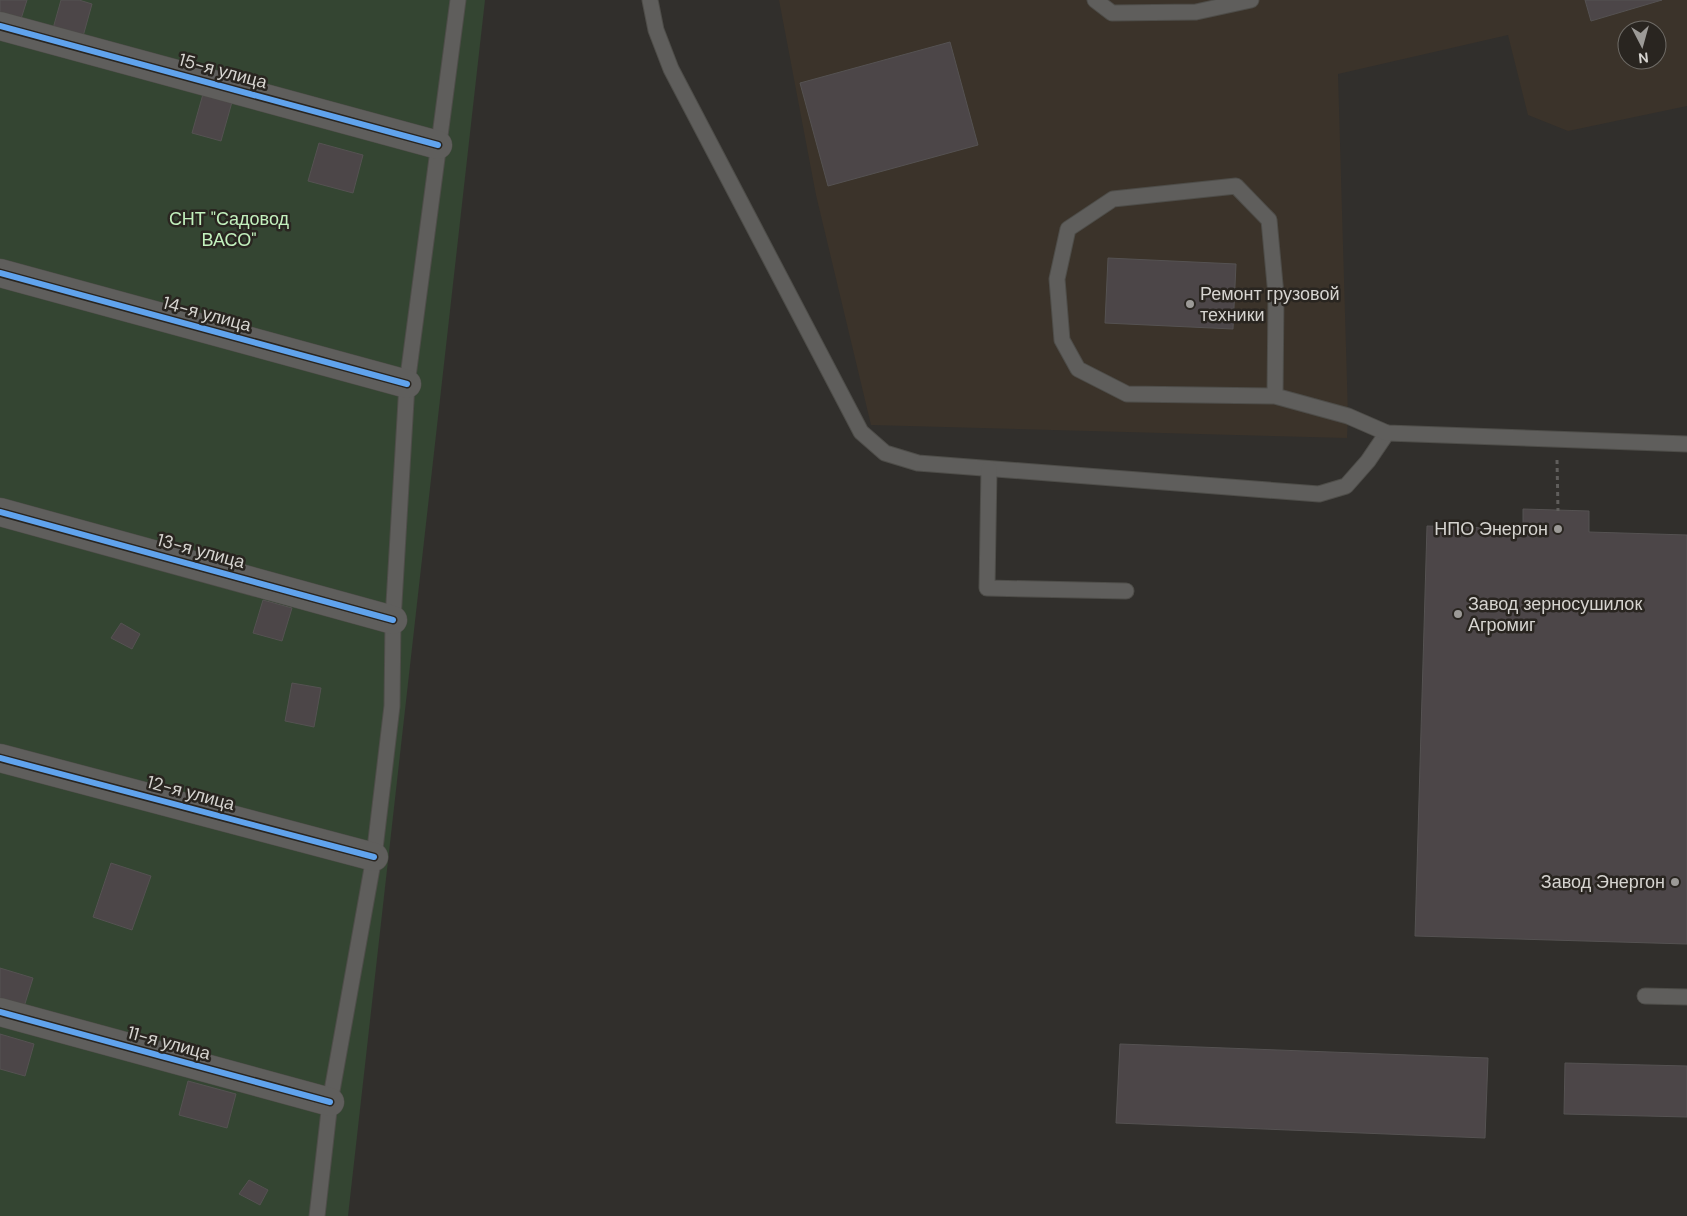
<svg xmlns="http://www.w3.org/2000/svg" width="1687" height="1216" font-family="'DM Sans',sans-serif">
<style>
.built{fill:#3b332a;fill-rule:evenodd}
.green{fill:#344532}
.building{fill:#4c4648;stroke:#555252}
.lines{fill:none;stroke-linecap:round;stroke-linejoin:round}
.lane-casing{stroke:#4e4d49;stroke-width:17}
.street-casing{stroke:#4e4d49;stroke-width:29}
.path{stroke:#605e5c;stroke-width:3;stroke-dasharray:4 4;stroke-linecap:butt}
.lane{stroke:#5f5e5c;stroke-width:15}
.street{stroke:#5f5e5c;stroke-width:28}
.cycleway-casing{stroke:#292520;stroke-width:9}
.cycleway{stroke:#60a3ed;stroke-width:6}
.poi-dot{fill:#9c9a97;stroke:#292520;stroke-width:2}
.labels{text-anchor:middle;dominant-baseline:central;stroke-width:5;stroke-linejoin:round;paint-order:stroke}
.street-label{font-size:18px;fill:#d6d4d0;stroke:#292520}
.park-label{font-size:18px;fill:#c2f0bd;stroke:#292520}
.poi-label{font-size:18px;fill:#d6d4d0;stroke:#292520;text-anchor:start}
</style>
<rect width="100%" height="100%" fill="#312f2c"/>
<path class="built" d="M 779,0 L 1687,0 L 1687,106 L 1568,131 L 1528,115 L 1508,35 L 1338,74 L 1348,416 L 1347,438 L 871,425 L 816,195 ZM 1627,30 L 1657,30 L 1657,60 L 1627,60 Z"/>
<polygon class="green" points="0,0 485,0 348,1216 0,1216"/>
<g class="building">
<polygon points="0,0 27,0 21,19 0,13"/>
<polygon points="61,0 79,0 92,4 82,40 52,32"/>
<polygon points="1585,0 1662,0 1591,21"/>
<polygon points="950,42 978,145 828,186 800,83"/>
<polygon points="203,94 232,102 221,141 192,133"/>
<polygon points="319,143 363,155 353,193 308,181"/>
<polygon points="1108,258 1236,264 1233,329 1105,323"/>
<polygon points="1523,509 1589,511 1589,532 1687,535 1687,944 1415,936 1427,526 1523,529"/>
<polygon points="263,600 292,608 282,641 253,633"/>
<polygon points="121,623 140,634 132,649 111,638"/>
<polygon points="292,683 321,688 314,727 285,721"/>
<polygon points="111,863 151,876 132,930 93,917"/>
<polygon points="0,968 33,978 23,1010 0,1003"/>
<polygon points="0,1034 34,1044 25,1076 0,1069"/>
<polygon points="1120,1044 1488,1058 1485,1138 1116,1123"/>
<polygon points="1565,1063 1687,1066 1687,1117 1564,1114"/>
<polygon points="188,1081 236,1094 227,1128 179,1115"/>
<polygon points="249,1180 268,1190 260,1205 239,1194"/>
</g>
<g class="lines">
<defs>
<g id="lane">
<polyline points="650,0 656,30 671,69 861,432 885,453 918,463 1319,494 1346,486 1368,461 1387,433"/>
<polyline points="1095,0 1112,13 1196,12 1251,0"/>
<polyline points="1275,396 1276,295 1269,220 1236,186 1113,199 1068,229 1057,279 1062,340 1078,369 1127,394 1275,396 1348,416 1387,433 1687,444"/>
<polyline points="989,469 987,588 1126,591"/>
<polyline points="1645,996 1687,997"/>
<polyline points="317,1216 330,1102 374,857 392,706 393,620 407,384 458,0"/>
</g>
<g id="street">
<polyline points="0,26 438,145"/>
<polyline points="0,273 407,384"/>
<polyline points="0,512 393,620"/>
<polyline points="0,758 374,857"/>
<polyline points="0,1012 330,1102"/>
</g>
</defs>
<use href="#lane" class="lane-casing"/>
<use href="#street" class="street-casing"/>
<g class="path">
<polyline points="1234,296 1254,295"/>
<polyline points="1557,460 1558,511"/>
</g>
<use href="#lane" class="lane"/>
<use href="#street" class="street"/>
<defs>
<g id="cycleway">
<polyline points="0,26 438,145"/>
<polyline points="0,273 407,384"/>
<polyline points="0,512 393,620"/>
<polyline points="0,758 374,857"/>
<polyline points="0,1012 330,1102"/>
</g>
</defs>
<use href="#cycleway" class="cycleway-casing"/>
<use href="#cycleway" class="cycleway"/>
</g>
<g class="poi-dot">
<circle cx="1190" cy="304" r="5"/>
<circle cx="1558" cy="529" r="5"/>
<circle cx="1458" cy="614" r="5"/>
<circle cx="1675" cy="882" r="5"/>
</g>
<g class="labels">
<g class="street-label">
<text transform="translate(223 71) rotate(15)">15-я улица</text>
<text transform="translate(207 314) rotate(15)">14-я улица</text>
<text transform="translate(201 551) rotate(15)">13-я улица</text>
<text transform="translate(191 793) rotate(15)">12-я улица</text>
<text transform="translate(169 1043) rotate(15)">11-я улица</text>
</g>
<g class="park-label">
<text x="229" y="219">СНТ "Садовод<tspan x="229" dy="21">ВАСО"</tspan></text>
</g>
<g class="poi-label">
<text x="1200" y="294">Ремонт грузовой<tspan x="1200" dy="21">техники</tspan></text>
<text x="1548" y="529" text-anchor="end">НПО Энергон</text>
<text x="1468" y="604">Завод зерносушилок<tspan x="1468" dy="21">Агромиг</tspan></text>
<text x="1665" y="882" text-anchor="end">Завод Энергон</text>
</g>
</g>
<g transform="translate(1642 45) rotate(174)"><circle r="24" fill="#292520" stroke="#6e6b66"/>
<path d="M0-4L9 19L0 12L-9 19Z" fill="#9c9a97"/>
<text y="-8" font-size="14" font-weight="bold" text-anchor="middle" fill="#d6d4d0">N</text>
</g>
</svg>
